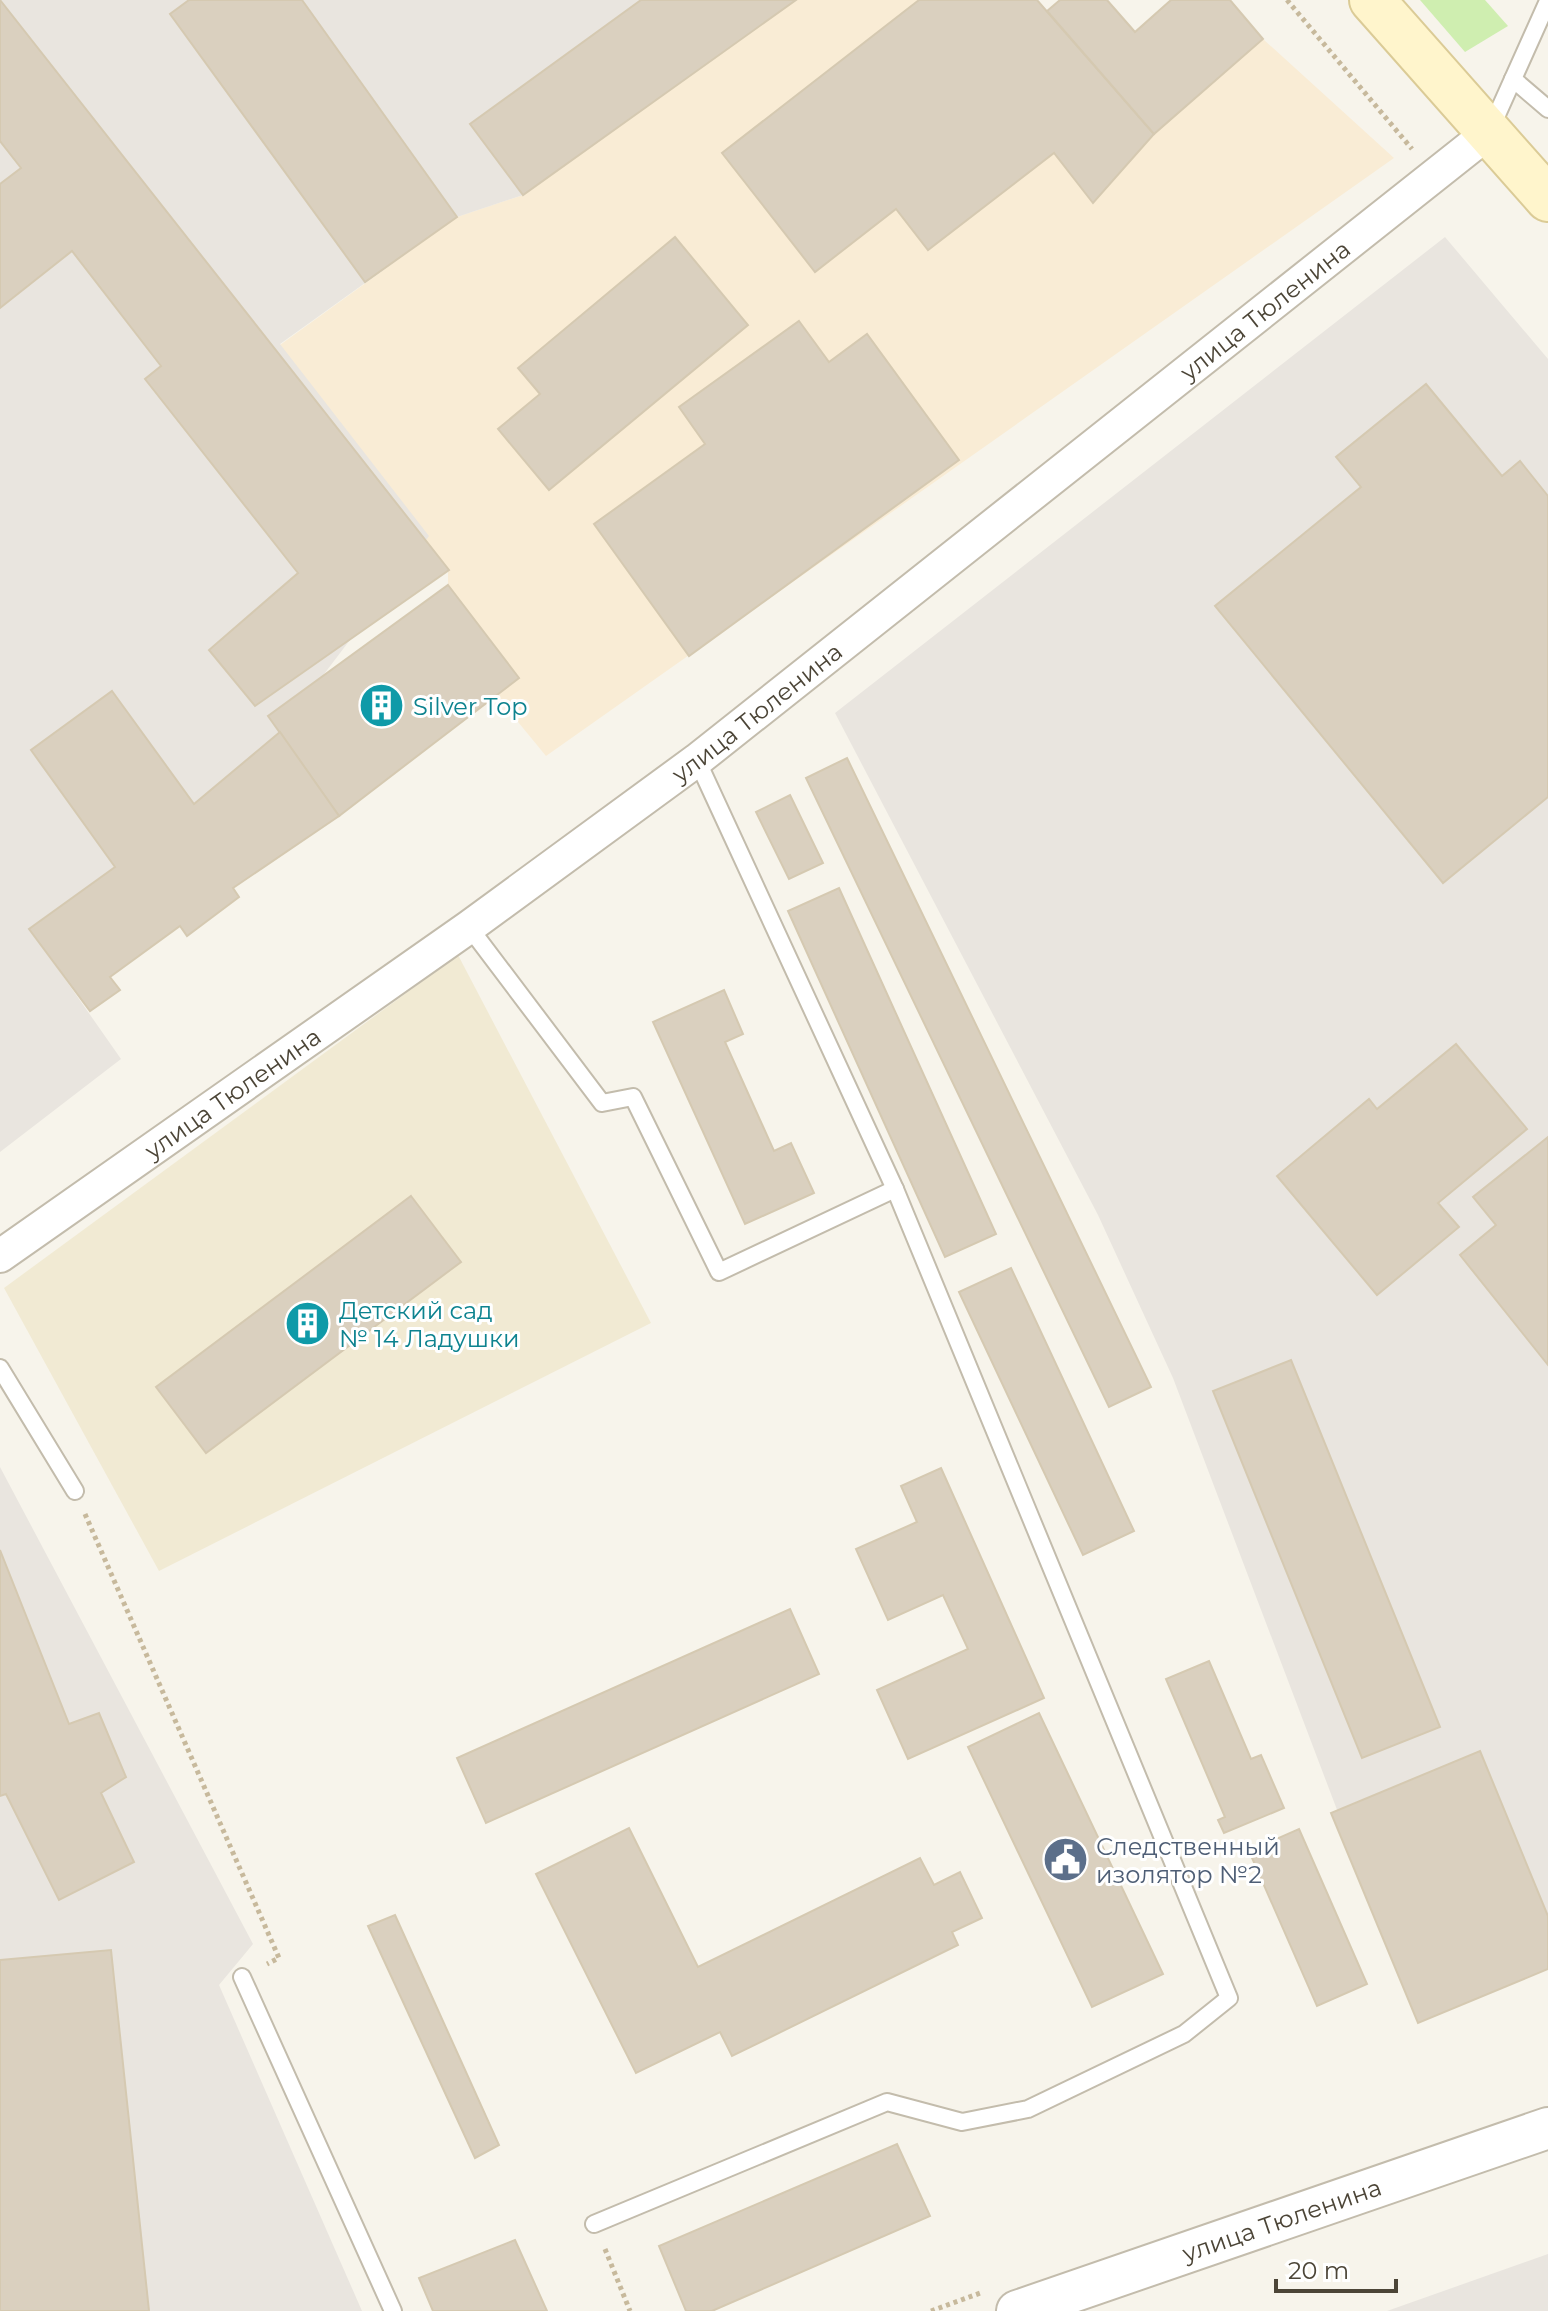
<svg xmlns="http://www.w3.org/2000/svg" width="1548" height="2311" font-family="Montserrat,sans-serif">
<style>
.commercial{fill:#f9ecd5}
.industrial{fill:#e9e5df}
.education{fill:#f1ead3}
.park{fill:#cfeeb0}
.building{fill:#dad0bf;stroke:#d5c9b1;stroke-width:2}
.lines{fill:none;stroke-linecap:round;stroke-linejoin:round}
.service-casing{stroke:#c3bcac;stroke-width:20}
.minor-casing{stroke:#c3bcac;stroke-width:36}
.tertiary-casing{stroke:#c3bcac;stroke-width:44}
.secondary-casing{stroke:#dbcb96;stroke-width:48}
.path{stroke:#c7b99c;stroke-width:5;stroke-dasharray:4 4;stroke-linecap:butt}
.service{stroke:#fff;stroke-width:16}
.minor{stroke:#fff;stroke-width:32}
.tertiary{stroke:#fff;stroke-width:40}
.secondary{stroke:#fff5cc;stroke-width:44}
.labels{text-anchor:middle;dominant-baseline:central;stroke-width:6;stroke-linejoin:round;paint-order:stroke}
.street-label{font-size:24px;fill:#4c4537;stroke:#fff}
.culture-label{font-size:24px;fill:#0d838f;stroke:#fff;text-anchor:start}
.service-label{font-size:24px;fill:#4e5e75;stroke:#fff;text-anchor:start}
</style>
<rect width="100%" height="100%" fill="#f7f4eb"/>
<polygon class="commercial" points="796,0 1037,0 1154,134 1263,39 1394,158 546,756 496,695 519,677 448,585 448,570 280,345 457,217 523,195"/>
<g class="industrial">
<polygon points="0,0 796,0 523,195 457,217 280,344 429,536 280,732 194,804 112,692 31,750 115,867 30,929 121,1059 0,1152"/>
<polygon points="1445,237 1548,359 1548,1969 1418,2023 1173,1378 1098,1215 835,713"/>
<polygon points="0,1467 253,1944 219,1985 362,2311 0,2311"/>
<polygon points="1548,2254 1548,2311 1387,2311"/>
</g>
<polygon class="education" points="458,955 651,1323 159,1571 4,1288"/>
<polygon class="park" points="1420,0 1485,0 1508,26 1465,52"/>
<g class="building">
<polygon points="0,0 449,570 255,706 209,650 298,573 145,379 161,366 72,251 0,308 0,184 21,168 0,141"/>
<polygon points="189,0 302,0 457,217 365,282 170,14"/>
<polygon points="641,0 796,0 523,195 470,124"/>
<polygon points="919,0 1037,0 1154,134 1093,203 1054,153 928,250 896,209 815,272 722,153"/>
<polygon points="1060,0 1107,0 1135,32 1171,0 1230,0 1263,39 1154,134 1047,11"/>
<polygon points="675,237 748,325 549,490 498,429 540,394 518,368"/>
<polygon points="799,321 829,362 867,334 959,460 689,656 594,524 705,444 679,407"/>
<polygon points="1426,384 1502,476 1520,461 1548,496 1548,797 1443,883 1215,606 1361,487 1336,457"/>
<polygon points="448,585 519,678 339,816 268,716"/>
<polygon points="112,691 194,804 280,732 339,816 233,888 239,897 187,936 180,926 110,977 120,990 90,1011 29,929 115,867 31,750"/>
<polygon points="847,758 1151,1387 1109,1407 806,778"/>
<polygon points="790,795 823,863 789,879 756,812"/>
<polygon points="839,888 996,1234 945,1257 788,911"/>
<polygon points="724,990 743,1034 725,1042 774,1151 791,1143 814,1193 745,1224 653,1022"/>
<polygon points="1456,1044 1527,1129 1438,1203 1459,1227 1377,1295 1277,1176 1369,1099 1377,1109"/>
<polygon points="1548,1137 1548,1365 1460,1255 1496,1225 1473,1197"/>
<polygon points="411,1196 461,1262 206,1453 156,1387"/>
<polygon points="1011,1268 1134,1531 1083,1555 959,1292"/>
<polygon points="1291,1360 1440,1727 1362,1758 1213,1391"/>
<polygon points="941,1468 1044,1698 908,1759 877,1690 968,1649 943,1595 888,1620 856,1549 917,1522 901,1486"/>
<polygon points="0,1550 69,1724 99,1713 126,1777 101,1793 134,1862 59,1900 6,1794 0,1796"/>
<polygon points="790,1609 819,1674 486,1823 457,1758"/>
<polygon points="1209,1661 1251,1759 1261,1755 1284,1808 1224,1833 1218,1820 1225,1817 1166,1679"/>
<polygon points="1039,1713 1163,1974 1092,2007 968,1747"/>
<polygon points="1480,1751 1548,1916 1548,1969 1418,2023 1331,1813"/>
<polygon points="629,1828 698,1967 920,1858 934,1885 960,1872 982,1918 952,1932 958,1945 732,2056 720,2032 636,2073 536,1874"/>
<polygon points="1299,1829 1367,1984 1317,2006 1249,1851"/>
<polygon points="395,1915 499,2145 475,2158 368,1926"/>
<polygon points="111,1950 149,2311 0,2311 0,1960"/>
<polygon points="897,2144 930,2216 712,2311 686,2311 659,2246"/>
<polygon points="515,2240 547,2311 433,2311 419,2278"/>
</g>
<g class="lines">
<defs>
<g id="service">
<polyline points="1513,79 1548,109"/>
<polyline points="1491,128 1548,1"/>
<polyline points="469,927 602,1103 633,1097 719,1272 895,1189"/>
<polyline points="0,1368 75,1491"/>
<polyline points="242,1977 393,2311"/>
<polyline points="594,2224 887,2102 962,2122 1028,2109 1184,2034 1229,1998 895,1189 697,760"/>
</g>
<g id="minor">
<path id="s1" d="M 0,1256 L 469,927 L 697,760 L 1488,133"/>
</g>
<g id="tertiary">
<path id="s2" d="M 1017,2311 L 1548,2128"/>
</g>
<polyline id="secondary" points="1372,0 1548,199"/>
</defs>
<use href="#service" class="service-casing"/>
<use href="#minor" class="minor-casing"/>
<use href="#tertiary" class="tertiary-casing"/>
<use href="#secondary" class="secondary-casing"/>
<g class="path">
<polyline points="1287,0 1412,149"/>
<polyline points="85,1514 279,1958 267,1964"/>
<polyline points="605,2249 630,2311"/>
<polyline points="931,2311 983,2292"/>
</g>
<use href="#service" class="service"/>
<use href="#minor" class="minor"/>
<use href="#tertiary" class="tertiary"/>
<use href="#secondary" class="secondary"/>
</g>
<defs>
<symbol id="building-disc" viewBox="-11 -11 22 22"><circle r="9.5" fill="#0f9aa8" stroke="#fff"/><path d="M-4-6H4V6H1V3H-1V6H-4ZM-2.5-4.3h1.7v1.8h-1.7ZM.8-4.3h1.7v1.8H.8ZM-2.5-1h1.7V.8h-1.7ZM.8-1h1.7V.8H.8Z" fill="#fff"/></symbol>
<symbol id="civic-disc" viewBox="-11 -11 22 22"><circle r="9.5" fill="#5c6f8a" stroke="#fff"/><path d="M-.6-6.5H3V-4.5H.6V-3L4-1V1h2V6H-6V1h2V-1L-.6-3ZM-1.2 2.5V6h2.4V2.5Z" fill="#fff"/></symbol>
</defs>
<g fill-rule="evenodd">
<use href="#building-disc" x="356" y="680" width="51" height="51"/>
<use href="#building-disc" x="282" y="1298" width="51" height="51"/>
<use href="#civic-disc" x="1040" y="1834" width="51" height="51"/>
</g>
<g class="labels">
<g class="street-label">
<text stroke="none"><textPath href="#s1" startOffset="1580">улица Тюленина</textPath></text>
<text stroke="none"><textPath href="#s1" startOffset="932">улица Тюленина</textPath></text>
<text stroke="none"><textPath href="#s1" startOffset="284">улица Тюленина</textPath></text>
<text stroke="none"><textPath href="#s2" startOffset="280">улица Тюленина</textPath></text>
</g>
<g class="culture-label">
<text x="413" y="706">Silver Top</text>
<text x="339" y="1310">Детский сад<tspan x="339" dy="28">№ 14 Ладушки</tspan></text>
</g>
<g class="service-label">
<text x="1096" y="1846">Следственный<tspan x="1096" dy="28">изолятор №2</tspan></text>
</g>
</g>
<path d="M1276 2279v12h120v-12" fill="none" stroke="#4c4537" stroke-width="4"/>
<text x="1288" y="2279" font-size="24" fill="#4c4537" stroke="#ffffff" stroke-width="6" paint-order="stroke">20 m</text>
</svg>
